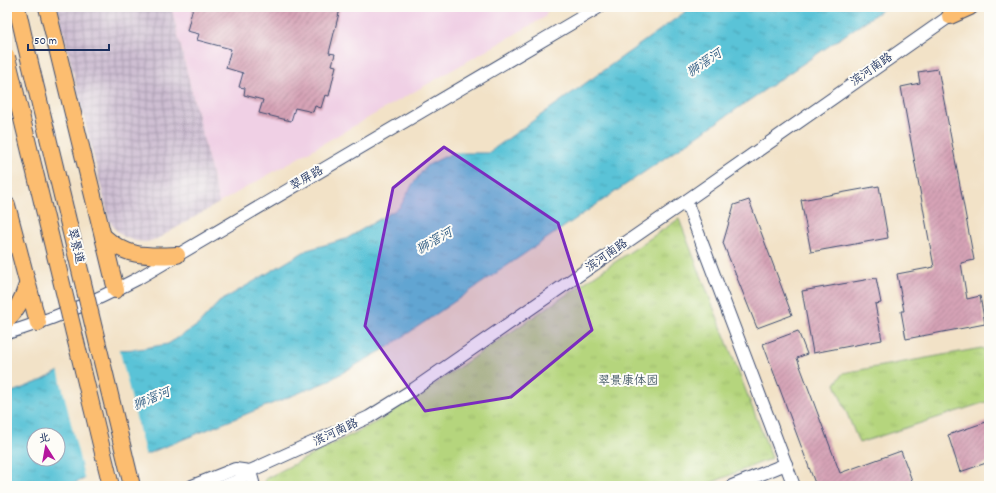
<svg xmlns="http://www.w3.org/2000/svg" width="996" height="493" font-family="Dekko,'LXGW WenKai TC',sans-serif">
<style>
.built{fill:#f0d0e5}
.industrial{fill:url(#industrial-grid)}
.park{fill:url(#park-tufts);stroke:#68826e}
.water{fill:url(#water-ripples);stroke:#3a799a;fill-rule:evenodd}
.pier{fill:#f2e2c7}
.building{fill:url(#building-hatch)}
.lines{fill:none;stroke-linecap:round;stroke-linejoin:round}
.minor-casing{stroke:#3b4a6e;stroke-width:14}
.major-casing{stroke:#3b4a6e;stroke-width:18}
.minor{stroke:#fff;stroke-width:12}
.major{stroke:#fcbd6f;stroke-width:16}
.major-bridge-casing{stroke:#3b4a6e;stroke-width:18;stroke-linecap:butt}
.major-bridge{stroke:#fcbd6f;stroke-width:16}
.marked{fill:#7b2cbf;fill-opacity:0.2;stroke:#7b2cbf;stroke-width:3;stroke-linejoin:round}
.labels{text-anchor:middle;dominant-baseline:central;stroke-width:4;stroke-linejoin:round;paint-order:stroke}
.street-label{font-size:12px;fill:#1b2f5e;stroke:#fdfcf7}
.park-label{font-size:12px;fill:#425866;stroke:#fdfcf7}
.water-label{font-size:13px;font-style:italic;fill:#2e5b82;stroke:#fdfcf7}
</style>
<defs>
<pattern id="industrial-grid" width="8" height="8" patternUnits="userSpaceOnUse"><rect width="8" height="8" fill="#cebed2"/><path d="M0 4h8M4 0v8" fill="none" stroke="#a69bae"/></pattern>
<pattern id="park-tufts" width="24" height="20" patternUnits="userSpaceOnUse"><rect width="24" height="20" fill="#b5d57d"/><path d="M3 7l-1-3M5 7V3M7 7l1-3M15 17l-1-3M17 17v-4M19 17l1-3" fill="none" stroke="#9bb76e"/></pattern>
<pattern id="water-ripples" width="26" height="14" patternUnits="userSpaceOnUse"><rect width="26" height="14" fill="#5ac3d7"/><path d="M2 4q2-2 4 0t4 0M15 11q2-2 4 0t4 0" fill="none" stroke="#4a9fb2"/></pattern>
<pattern id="building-hatch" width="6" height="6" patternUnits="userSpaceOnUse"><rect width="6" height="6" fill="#d6a3b6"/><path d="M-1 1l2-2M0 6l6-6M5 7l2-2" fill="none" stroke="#ad8597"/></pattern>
</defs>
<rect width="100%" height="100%" fill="#fdfcf7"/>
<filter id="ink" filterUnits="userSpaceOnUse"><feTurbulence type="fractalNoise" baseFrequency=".025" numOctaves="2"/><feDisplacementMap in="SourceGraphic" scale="8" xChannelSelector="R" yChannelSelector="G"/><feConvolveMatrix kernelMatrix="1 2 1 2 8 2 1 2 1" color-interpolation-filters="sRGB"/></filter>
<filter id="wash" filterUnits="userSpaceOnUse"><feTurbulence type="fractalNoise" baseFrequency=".012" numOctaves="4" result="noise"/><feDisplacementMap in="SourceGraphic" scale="16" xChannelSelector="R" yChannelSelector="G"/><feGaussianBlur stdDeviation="0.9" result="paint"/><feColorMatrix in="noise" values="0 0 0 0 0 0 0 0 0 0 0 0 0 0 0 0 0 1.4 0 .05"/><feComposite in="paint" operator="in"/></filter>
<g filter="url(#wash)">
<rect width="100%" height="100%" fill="#f2e2c7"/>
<polygon class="built" points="171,7 549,7 545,17 219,203"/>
<polygon class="industrial" points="57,7 171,7 219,203 157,239 146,242 135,241 124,237 115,229 109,220"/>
<g class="park">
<polygon points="679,219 772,458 703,486 266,486 265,479 382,419"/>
<polygon points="982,348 989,353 989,401 859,443 835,384 843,373"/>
</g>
<path class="water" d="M 692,7 L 886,7 L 388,347 L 326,382 L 67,486 L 7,486 L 7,394 L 43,380 L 95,351 L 139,349 L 168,344 L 198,325 L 219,302 L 307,250 L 346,239 L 400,207 L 412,185 L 426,166 L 452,153 L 488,153 ZM 34,435 L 58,435 L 58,459 L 34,459 Z"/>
<polygon class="pier" points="119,348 146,457 85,481 58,369 94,349"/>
<g id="blocks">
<g class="building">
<polygon points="193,7 332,7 340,9 329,53 335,54 332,65 336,66 329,96 325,95 321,108 315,106 313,112 295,108 291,121 259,113 263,100 244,95 245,88 239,87 243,73 226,68 231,49 197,40 199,34 187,31"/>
<polygon points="938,69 974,260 961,263 967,299 980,296 985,324 906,339 901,311 904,311 897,274 934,267 901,87 920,83 918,72"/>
<polygon points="879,186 888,238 811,252 801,200"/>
<polygon points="749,200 792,315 757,328 723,243 734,205"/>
<polygon points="876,278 881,303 875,304 882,340 813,353 802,291"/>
<polygon points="798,331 807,354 797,358 840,473 901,451 914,486 816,486 763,344"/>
<polygon points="989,421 989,462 960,472 948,435"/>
</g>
</g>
</g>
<g filter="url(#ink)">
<use href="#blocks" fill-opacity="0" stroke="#3b4a6e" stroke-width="1"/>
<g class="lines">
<defs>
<g id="minor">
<polyline points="686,201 794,486"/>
<path d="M 7,333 C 52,320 95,301 137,279 L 599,7"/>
<polyline points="250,471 254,486"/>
<polyline points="192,486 235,469 250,471"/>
<polyline points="224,486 239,480 250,471 369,417 414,389 686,201 950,16"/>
<polyline points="732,486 786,464"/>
</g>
<g id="major">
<polyline points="17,7 24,38"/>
<polyline points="47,7 116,290"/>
<polyline points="950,16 970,7"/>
<polyline points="7,205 38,323"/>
<path d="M 103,236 C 127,258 147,256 177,255"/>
<path d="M 7,320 C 17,310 23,298 27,285"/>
</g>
</defs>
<use href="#minor" class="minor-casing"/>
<use href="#major" class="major-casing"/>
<use href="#minor" class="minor"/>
<use href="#major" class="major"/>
<defs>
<g id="major-bridge">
<polyline points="24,38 132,486"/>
<polyline points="7,57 111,486"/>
</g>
</defs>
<use href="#major-bridge" class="major-bridge-casing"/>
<use href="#major-bridge" class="major-bridge"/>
</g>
</g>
<path class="marked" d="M 444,147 L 558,223 L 592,330 L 511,397 L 425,411 L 365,326 L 393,188 Z"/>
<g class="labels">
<g class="street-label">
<text transform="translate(872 70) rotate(-35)">滨河南路</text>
<text transform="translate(307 179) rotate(-30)">翠屏路</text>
<text transform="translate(75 246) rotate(76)">翠景道</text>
<text transform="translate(607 256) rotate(-35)">滨河南路</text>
<text transform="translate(336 433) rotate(-25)">滨河南路</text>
</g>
<g class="park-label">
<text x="628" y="381">翠景康体园</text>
</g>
<g class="water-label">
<text transform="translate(705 64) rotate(-34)">狮滘河</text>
<text transform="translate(435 242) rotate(-30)">狮滘河</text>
<text transform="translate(152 400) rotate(-23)">狮滘河</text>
</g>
</g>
<rect width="996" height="493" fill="none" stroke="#fdfcf7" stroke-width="24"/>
<g transform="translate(46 447) rotate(349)"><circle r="19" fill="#fdfcf7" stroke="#a3aaba"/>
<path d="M0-3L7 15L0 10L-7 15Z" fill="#b5179e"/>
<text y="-6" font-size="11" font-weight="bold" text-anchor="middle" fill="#1b2f5e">北</text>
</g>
<path d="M28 44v6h81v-6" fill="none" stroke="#1b2f5e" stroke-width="2"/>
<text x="34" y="44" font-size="12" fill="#1b2f5e" stroke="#fdfcf7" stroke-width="3" paint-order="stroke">50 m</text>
</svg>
